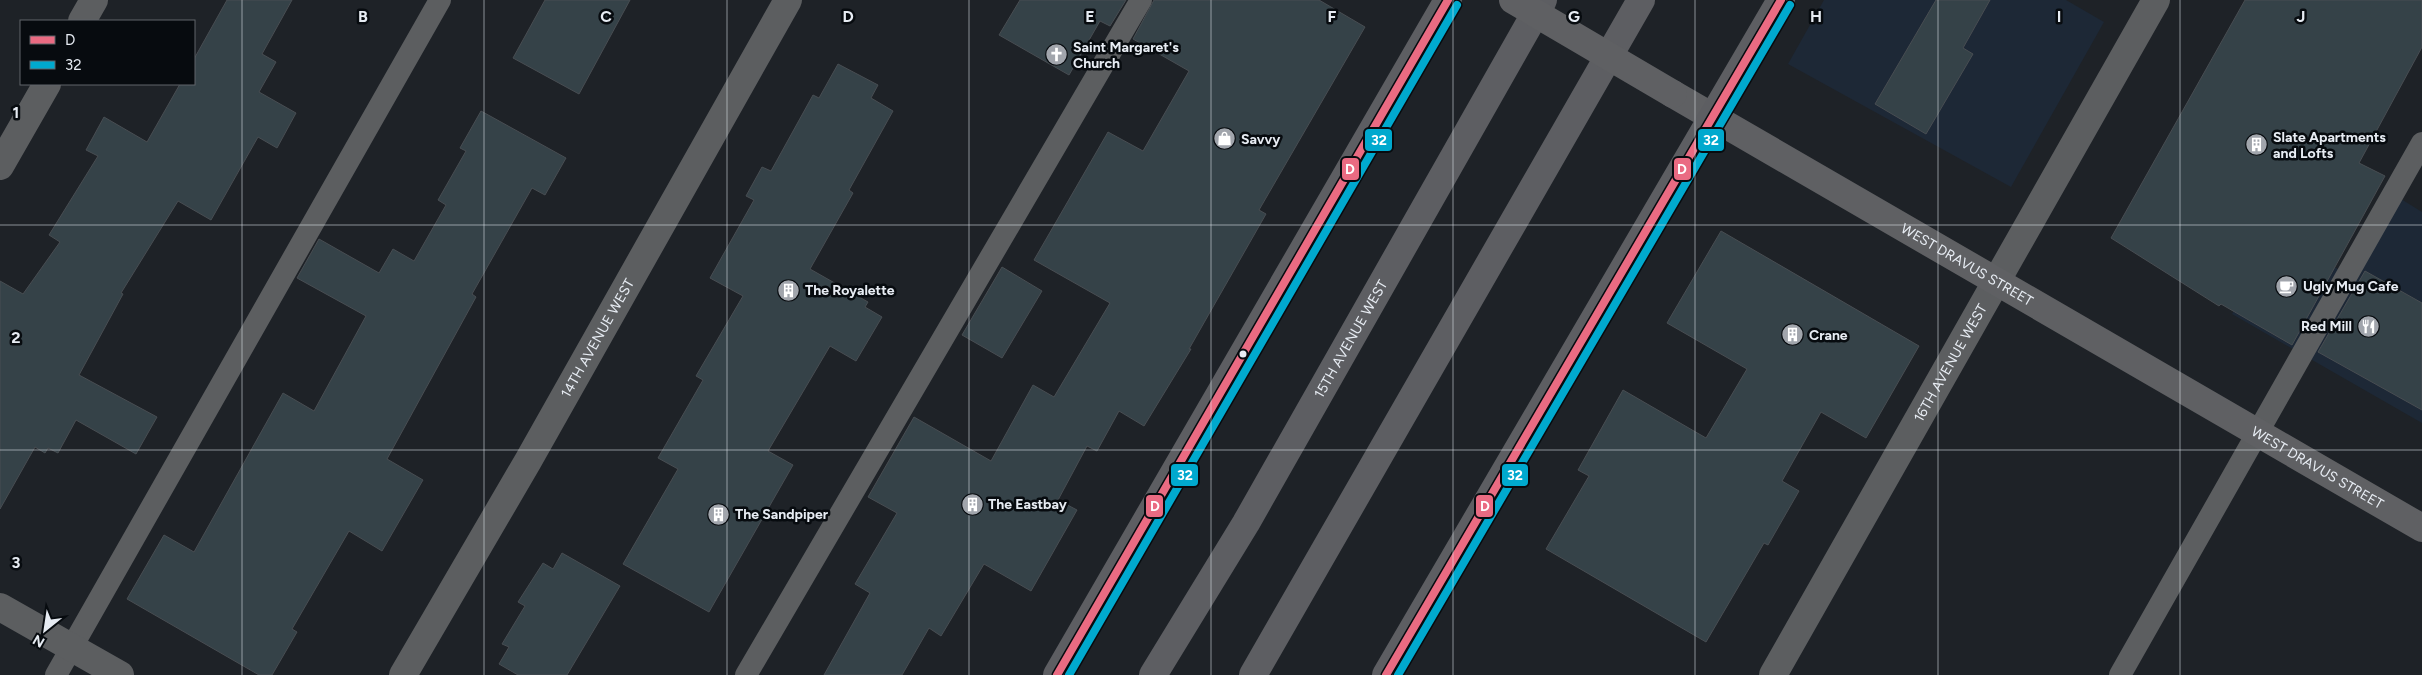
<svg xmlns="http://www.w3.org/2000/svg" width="2422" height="675" font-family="Figtree,sans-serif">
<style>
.built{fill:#1d2836}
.building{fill:#354248;stroke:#484d52}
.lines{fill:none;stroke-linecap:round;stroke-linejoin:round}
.lane{stroke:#5c5e60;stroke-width:22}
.street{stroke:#5c5e60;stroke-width:28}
.secondary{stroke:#5f6063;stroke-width:28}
.primary{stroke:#5d5e62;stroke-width:28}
.secondary-bridge{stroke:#5f6063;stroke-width:28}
.bus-1-casing{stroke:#070b0f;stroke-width:11}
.bus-2-casing{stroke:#070b0f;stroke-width:11}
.bus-1{stroke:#ea6b82;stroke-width:8}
.bus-2{stroke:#00a9ce;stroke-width:8}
.grid{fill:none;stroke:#e7ecf3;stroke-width:1;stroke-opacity:0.55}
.bus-dot{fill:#e7ecf3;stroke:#070b0f;stroke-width:2}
.labels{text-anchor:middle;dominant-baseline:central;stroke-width:5;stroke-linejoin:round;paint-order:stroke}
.poi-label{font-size:14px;font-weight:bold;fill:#e7ecf3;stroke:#070b0f;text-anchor:start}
.street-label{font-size:14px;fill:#e7ecf3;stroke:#070b0f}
.grid-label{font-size:16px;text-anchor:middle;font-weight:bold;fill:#e7ecf3;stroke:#070b0f;stroke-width:5;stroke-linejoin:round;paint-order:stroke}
.line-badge{stroke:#070b0f;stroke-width:2}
.badge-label{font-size:14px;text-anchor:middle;font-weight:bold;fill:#fff}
</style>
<rect width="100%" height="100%" fill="#1e2227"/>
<g class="built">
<polygon points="1824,0 2066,0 2104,22 2011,187 1788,64"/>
<polygon points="2401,199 2422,212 2422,423 2232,314 2278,234 2355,279"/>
</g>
<g class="building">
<polygon points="227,0 292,0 262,54 276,62 259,92 296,113 277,148 258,137 211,220 178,201 121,293 123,294 79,375 157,417 136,454 76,420 58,453 48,448 45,453 35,447 0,509 0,281 23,294 60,242 49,235 98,156 86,150 104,117 147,142 180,84 194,84 194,59"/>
<polygon points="545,0 630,0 579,94 513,58"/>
<polygon points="1020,0 1126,0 1110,26 1100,21 1069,75 999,35"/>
<polygon points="1154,0 1319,0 1365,27 1259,210 1266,214 1189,349 1191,349 1144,426 1119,411 1097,451 1087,446 1058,500 1077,510 1031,591 984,564 941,636 929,628 902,675 824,675 870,593 855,584 897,513 868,497 914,417 991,461 1033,385 1054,397 1110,303 1034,260 1108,132 1143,151 1189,71 1133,39"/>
<polygon points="1936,0 1990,0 1963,48 1973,54 1926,134 1875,104"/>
<polygon points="2245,0 2422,0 2422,47 2359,163 2385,176 2292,345 2221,304 2219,306 2111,238"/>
<polygon points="838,64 878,85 871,98 893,111 849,190 853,193 810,269 868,302 865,307 882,317 856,361 830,346 768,451 793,465 709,612 623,564 678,469 658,458 703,380 696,376 743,296 710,278 754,200 746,196 762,167 771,171 813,95 819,98"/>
<polygon points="481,111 566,158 545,195 532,188 472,294 476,297 387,459 423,480 382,551 349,531 292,629 297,632 272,675 259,675 127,599 164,535 194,552 283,393 314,411 366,316 297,278 319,239 379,273 393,249 414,261 446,205 438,200 466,151 460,148"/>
<polygon points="1721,231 1919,346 1866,438 1821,412 1782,481 1799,491 1768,545 1764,543 1706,642 1546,549 1589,476 1578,470 1623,390 1706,438 1747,369 1667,323"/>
<polygon points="1002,267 1042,291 1002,358 962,335"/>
<polygon points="2365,271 2422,303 2422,410 2318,352"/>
<polygon points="562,553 620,586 567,675 518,675 499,664 509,647 502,644 525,606 518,602 543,563 553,569"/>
</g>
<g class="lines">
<g class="lane">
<polyline points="56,675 440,0"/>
<polyline points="746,675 1141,0"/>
<polyline points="2120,675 2422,143"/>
</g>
<g class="street">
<polyline points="82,21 94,0"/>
<polyline points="0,166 47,84"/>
<polyline points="0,607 120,675"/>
<path id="s1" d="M 403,675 L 528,461 L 788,0"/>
<path id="s2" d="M 1773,675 L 2156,0"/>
</g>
<path class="secondary" id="s3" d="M 1673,94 L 2422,528"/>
<g class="primary">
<polyline points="1057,675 1448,0"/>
<path id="s4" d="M 1153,675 L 1246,523 L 1543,0"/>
<polyline points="1253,675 1641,0"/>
<polyline points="1386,675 1781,0"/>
</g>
<polyline class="secondary-bridge" points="1513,0 1673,94"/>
<defs>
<g id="bus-1">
<polyline points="1057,675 1448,0"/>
<polyline points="1386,675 1781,0"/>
</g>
<g id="bus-2">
<polyline points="1069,675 1457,5"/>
<polyline points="1398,675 1790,5"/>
</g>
</defs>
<use href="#bus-1" class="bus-1-casing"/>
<use href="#bus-2" class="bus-2-casing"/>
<use href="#bus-1" class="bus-1"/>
<use href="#bus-2" class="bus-2"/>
</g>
<path class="grid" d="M 242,0 L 242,675M 484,0 L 484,675M 727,0 L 727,675M 969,0 L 969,675M 1211,0 L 1211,675M 1453,0 L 1453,675M 1695,0 L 1695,675M 1938,0 L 1938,675M 2180,0 L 2180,675M 0,225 L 2422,225M 0,450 L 2422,450"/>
<defs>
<symbol id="church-disc" viewBox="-11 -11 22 22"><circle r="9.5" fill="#a1a5ac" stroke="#070b0f"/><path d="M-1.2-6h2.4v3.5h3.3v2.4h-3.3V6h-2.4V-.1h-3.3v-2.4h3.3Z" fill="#fff"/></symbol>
<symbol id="shop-disc" viewBox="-11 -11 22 22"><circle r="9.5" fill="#a1a5ac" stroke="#070b0f"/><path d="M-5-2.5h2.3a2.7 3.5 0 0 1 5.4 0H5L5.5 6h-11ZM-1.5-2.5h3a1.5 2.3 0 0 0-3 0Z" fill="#fff"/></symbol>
<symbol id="building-disc" viewBox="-11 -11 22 22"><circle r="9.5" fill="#a1a5ac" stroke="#070b0f"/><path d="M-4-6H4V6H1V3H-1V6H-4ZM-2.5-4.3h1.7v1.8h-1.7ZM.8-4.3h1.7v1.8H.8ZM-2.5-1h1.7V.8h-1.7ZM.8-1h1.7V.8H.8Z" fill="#fff"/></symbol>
<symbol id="cafe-disc" viewBox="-11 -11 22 22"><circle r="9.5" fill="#a1a5ac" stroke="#070b0f"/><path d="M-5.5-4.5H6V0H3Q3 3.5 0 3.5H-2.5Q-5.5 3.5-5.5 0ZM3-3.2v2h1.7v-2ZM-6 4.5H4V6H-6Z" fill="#fff"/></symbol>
<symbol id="restaurant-disc" viewBox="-11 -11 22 22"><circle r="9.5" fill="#a1a5ac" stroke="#070b0f"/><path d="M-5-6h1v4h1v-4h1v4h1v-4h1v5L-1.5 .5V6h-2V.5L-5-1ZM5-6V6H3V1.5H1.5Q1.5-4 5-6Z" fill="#fff"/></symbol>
</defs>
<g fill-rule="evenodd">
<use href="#church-disc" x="1044" y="42" width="25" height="25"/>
<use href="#shop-disc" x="1212" y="126" width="25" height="25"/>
<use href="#building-disc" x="2244" y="132" width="25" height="25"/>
<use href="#cafe-disc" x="2274" y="274" width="25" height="25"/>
<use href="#building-disc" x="776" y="278" width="25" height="25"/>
<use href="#restaurant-disc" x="2356" y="314" width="25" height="25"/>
<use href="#building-disc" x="1780" y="322" width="25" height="25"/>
<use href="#building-disc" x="960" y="492" width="25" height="25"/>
<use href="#building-disc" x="706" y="502" width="25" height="25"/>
</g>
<circle class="bus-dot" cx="1243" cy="354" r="4.5"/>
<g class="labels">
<g class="poi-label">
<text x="1073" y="47">Saint Margaret's<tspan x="1073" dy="16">Church</tspan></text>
<text x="2273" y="137">Slate Apartments<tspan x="2273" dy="16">and Lofts</tspan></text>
<text x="1241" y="139">Savvy</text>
<text x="2303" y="286">Ugly Mug Cafe</text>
<text x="805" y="290">The Royalette</text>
<text x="2352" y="326" text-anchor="end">Red Mill</text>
<text x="1809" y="335">Crane</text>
<text x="988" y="504">The Eastbay</text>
<text x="735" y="514">The Sandpiper</text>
</g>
<g class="street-label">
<text stroke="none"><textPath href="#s3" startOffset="340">WEST DRAVUS STREET</textPath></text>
<text stroke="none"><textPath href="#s1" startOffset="389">14TH AVENUE WEST</textPath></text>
<text stroke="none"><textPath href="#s4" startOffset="390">15TH AVENUE WEST</textPath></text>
<text stroke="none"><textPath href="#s2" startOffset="359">16TH AVENUE WEST</textPath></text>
<text stroke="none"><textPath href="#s3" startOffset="745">WEST DRAVUS STREET</textPath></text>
</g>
</g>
<g class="grid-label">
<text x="363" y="22">B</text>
<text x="606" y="22">C</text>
<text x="848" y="22">D</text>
<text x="1090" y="22">E</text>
<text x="1332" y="22">F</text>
<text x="1574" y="22">G</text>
<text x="1816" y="22">H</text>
<text x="2059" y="22">I</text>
<text x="2301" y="22">J</text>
<text x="16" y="118">1</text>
<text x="16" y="343">2</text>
<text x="16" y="568">3</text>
</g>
<g class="line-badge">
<rect x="1364" y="128" width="29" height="24" rx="5" fill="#00a9ce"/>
<rect x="1697" y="128" width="28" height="24" rx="5" fill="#00a9ce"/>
<rect x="1341" y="157" width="19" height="24" rx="5" fill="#ea6b82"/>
<rect x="1673" y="157" width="19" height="24" rx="5" fill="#ea6b82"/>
<rect x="1170" y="463" width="29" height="24" rx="5" fill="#00a9ce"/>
<rect x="1501" y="463" width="28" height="24" rx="5" fill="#00a9ce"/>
<rect x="1145" y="494" width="19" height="24" rx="5" fill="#ea6b82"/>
<rect x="1475" y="494" width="19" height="24" rx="5" fill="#ea6b82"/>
</g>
<g class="badge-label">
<text x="1379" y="145">32</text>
<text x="1711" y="145">32</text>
<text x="1350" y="174">D</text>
<text x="1682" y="174">D</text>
<text x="1185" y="480">32</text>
<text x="1515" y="480">32</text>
<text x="1155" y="511">D</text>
<text x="1485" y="511">D</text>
</g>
<rect x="20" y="20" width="175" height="65" fill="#070b0f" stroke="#61656a"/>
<rect x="30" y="36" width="25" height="8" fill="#ea6b82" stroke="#61656a"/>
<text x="65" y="45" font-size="15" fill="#e7ecf3">D</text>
<rect x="30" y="61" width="25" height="8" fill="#00a9ce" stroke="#61656a"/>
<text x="65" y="70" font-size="15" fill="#e7ecf3">32</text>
<g transform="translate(45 630) rotate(210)" stroke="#070b0f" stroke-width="4" paint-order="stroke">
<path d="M0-4L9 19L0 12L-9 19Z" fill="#e7ecf3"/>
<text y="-8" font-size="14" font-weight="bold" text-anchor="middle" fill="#e7ecf3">N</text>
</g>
</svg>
